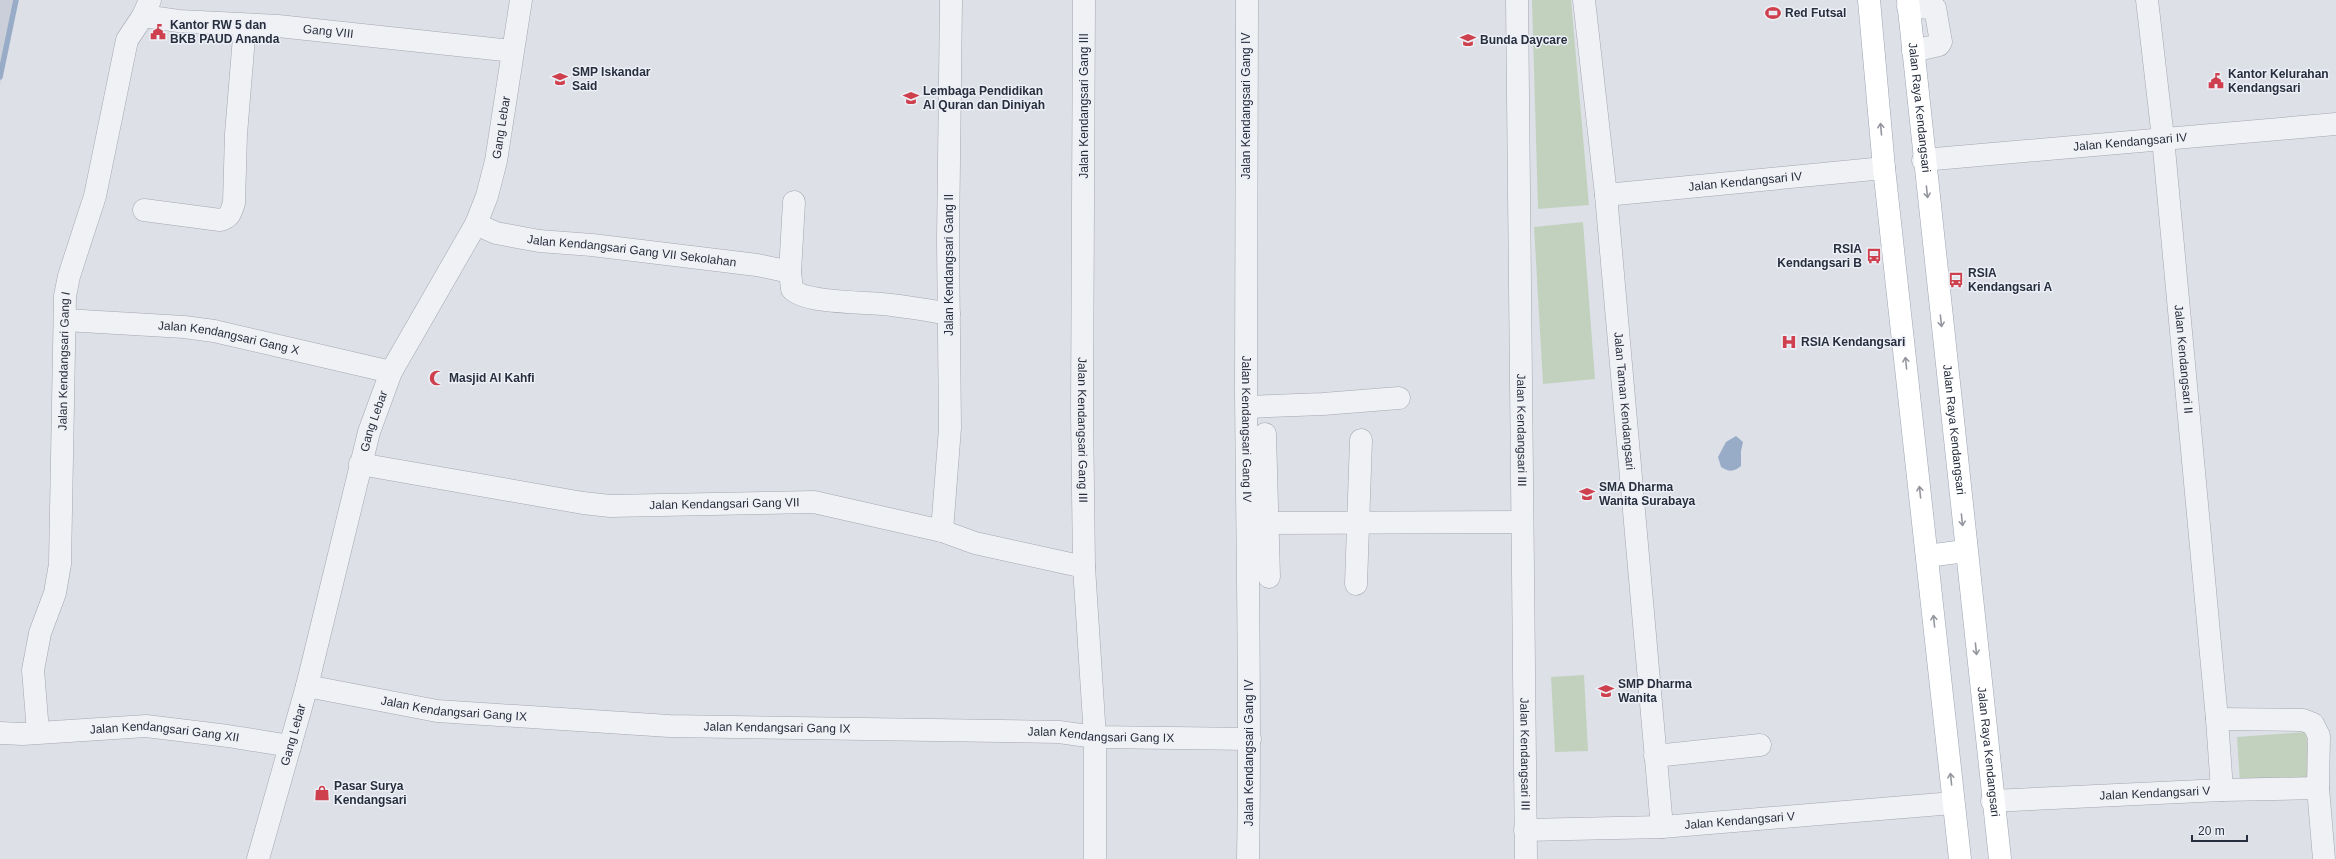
<svg xmlns="http://www.w3.org/2000/svg" width="2336" height="859" font-family="Helvetica,sans-serif">
<style>
.built{fill:#cbcfd9}
.green{fill:#c2d1be}
.water{fill:#98acc8}
.lines{fill:none;stroke-linecap:round;stroke-linejoin:round}
.stream{stroke:#98acc8;stroke-width:5.5}
.minor-casing{stroke:#a3a7b1;stroke-width:23}
.major-casing{stroke:#9ca4b3;stroke-width:23}
.minor{stroke:#f0f1f5;stroke-width:22}
.major{stroke:#fff;stroke-width:22}
.oneway{stroke:#93969e}
.labels{text-anchor:middle;dominant-baseline:central;stroke-width:3;stroke-linejoin:round;paint-order:stroke}
.poi-label{font-size:12px;font-weight:bold;fill:#272e3e;stroke:#eceff5;text-anchor:start}
.street-label{font-size:12px;fill:#272e3e;stroke:#eceff5}
</style>
<rect width="100%" height="100%" fill="#dde0e7"/>
<polygon class="built" points="0,0 15,0 0,85"/>
<g class="green">
<polygon points="1532,0 1571,0 1589,205 1538,209"/>
<polygon points="1583,222 1595,379 1543,384 1534,227"/>
<polygon points="1584,675 1588,751 1555,752 1551,677"/>
<polygon points="2306,732 2310,779 2240,784 2237,737"/>
</g>
<path class="water" d="M 1736,436 L 1743,442 L 1741,451 L 1741,466 C 1734,472 1729,472 1721,467 L 1718,457 L 1726,442 Z"/>
<g class="lines">
<polyline class="stream" points="0,77 16,0"/>
<defs>
<g id="minor">
<path id="s1" d="M 1084,0 L 1082,412 L 1084,567 L 1095,737 L 1095,859"/>
<path id="s2" d="M 1247,0 C 1246,130 1246,259 1246,388 C 1247,545 1251,702 1248,859"/>
<path id="s3" d="M 1517,0 L 1526,859"/>
<path id="s4" d="M 1584,0 L 1606,195 L 1662,827"/>
<path id="s5" d="M 2147,0 L 2163,138 L 2217,719 L 2222,790"/>
<polyline points="1908,7 1935,8 1941,42 1939,45 1913,51"/>
<path id="s6" d="M 143,16 L 179,21 L 278,26 L 512,51"/>
<path id="s7" d="M 1923,160 L 2336,124"/>
<path id="s8" d="M 1606,195 L 1884,168"/>
<path d="M 144,210 L 220,220 C 230,218 231,212 234,203 L 236,134 L 245,25"/>
<path id="s9" d="M 476,224 L 496,233 L 539,241 L 592,245 L 757,265 L 790,272 L 792,289 C 804,303 862,302 882,304 C 904,306 927,310 949,314"/>
<polyline points="790,272 794,202"/>
<path id="s10" d="M 65,320 L 184,327 L 214,331 L 391,372"/>
<polyline points="1247,407 1323,404 1399,398"/>
<polyline points="1265,434 1269,577"/>
<path id="s11" d="M 360,464 L 583,503 L 610,506 L 814,502 L 942,531 L 975,543 L 1084,567"/>
<polyline points="1266,523 1522,522"/>
<polyline points="942,531 950,428 948,241 951,0"/>
<polyline points="1356,584 1361,440"/>
<path id="s12" d="M 307,686 L 437,711 L 669,726 L 1059,732 L 1095,737 L 1250,739"/>
<polyline points="2217,719 2303,720 2313,724 2319,736 2318,788 2324,859"/>
<path id="s13" d="M 38,732 L 33,670 L 40,633 L 55,593 L 60,564 L 65,296 L 69,276 L 95,196 L 127,40 L 143,16 L 150,0"/>
<path id="s14" d="M 0,733 L 23,734 L 146,726 L 228,736 L 290,746"/>
<polyline points="1655,756 1760,745"/>
<path id="s15" d="M 1992,801 L 2222,790 L 2318,788"/>
<path id="s16" d="M 1525,830 L 1662,827 L 1953,803"/>
<path id="s17" d="M 258,859 L 307,686 L 369,432 L 391,372 L 476,224 L 487,196 L 496,161 L 521,0"/>
</g>
<g id="major">
<polyline points="1869,0 1884,168 1960,859"/>
<path id="s18" d="M 1908,0 L 2000,859"/>
<polyline points="1927,556 1965,551"/>
</g>
</defs>
<use href="#minor" class="minor-casing"/>
<use href="#major" class="major-casing"/>
<use href="#minor" class="minor"/>
<use href="#major" class="major"/>
</g>
<defs><path id="oneway-shaft" d="M-6 0H5M1.5-3L5.5 0L1.5 3" fill="none" stroke-width="1.6" stroke-linecap="round" stroke-linejoin="round"/></defs>
<g class="oneway">
<use href="#oneway-shaft" transform="translate(1881 129) rotate(-95)"/>
<use href="#oneway-shaft" transform="translate(1927 192) rotate(84)"/>
<use href="#oneway-shaft" transform="translate(1941 321) rotate(84)"/>
<use href="#oneway-shaft" transform="translate(1906 363) rotate(-96)"/>
<use href="#oneway-shaft" transform="translate(1920 492) rotate(-96)"/>
<use href="#oneway-shaft" transform="translate(1962 520) rotate(84)"/>
<use href="#oneway-shaft" transform="translate(1934 621) rotate(-96)"/>
<use href="#oneway-shaft" transform="translate(1976 649) rotate(84)"/>
<use href="#oneway-shaft" transform="translate(1951 779) rotate(-96)"/>
</g>
<defs>
<symbol id="stadium-bare" viewBox="-9 -9 18 18"><path d="M0-5a6.5 5 0 1 0 0 10a6.5 5 0 1 0 0-10ZM-3.5-1.8h7v3.6h-7Z" fill="#ce404d" stroke="#eceff5" stroke-width="2.5" paint-order="stroke"/></symbol>
<symbol id="civic-bare" viewBox="-9 -9 18 18"><path d="M-.6-6.5H3V-4.5H.6V-3L4-1V1h2V6H-6V1h2V-1L-.6-3ZM-1.2 2.5V6h2.4V2.5Z" fill="#ce404d" stroke="#eceff5" stroke-width="2.5" paint-order="stroke"/></symbol>
<symbol id="school-bare" viewBox="-9 -9 18 18"><path d="M0-5L7-2L0 1L-7-2ZM-4 1L0 2.5L4 1V4Q0 6-4 4Z" fill="#ce404d" stroke="#eceff5" stroke-width="2.5" paint-order="stroke"/></symbol>
<symbol id="bus-bare" viewBox="-9 -9 18 18"><path d="M-5-6H5V4H4V6H2V4H-2V6H-4V4H-5ZM-3.5-4V0h7V-4ZM-3.5 1.2v1.5H-2V1.2ZM2 1.2v1.5H3.5V1.2Z" fill="#ce404d" stroke="#eceff5" stroke-width="2.5" paint-order="stroke"/></symbol>
<symbol id="hospital-bare" viewBox="-9 -9 18 18"><path d="M-5-5h3v3.5h4V-5h3V5h-3V1.5h-4V5h-3Z" fill="#ce404d" stroke="#eceff5" stroke-width="2.5" paint-order="stroke"/></symbol>
<symbol id="mosque-bare" viewBox="-9 -9 18 18"><path d="M3.5-4.9A6 6 0 1 0 3.5 4.9A5 5 0 1 1 3.5-4.9Z" fill="#ce404d" stroke="#eceff5" stroke-width="2.5" paint-order="stroke"/></symbol>
<symbol id="shop-bare" viewBox="-9 -9 18 18"><path d="M-5-2.5h2.3a2.7 3.5 0 0 1 5.4 0H5L5.5 6h-11ZM-1.5-2.5h3a1.5 2.3 0 0 0-3 0Z" fill="#ce404d" stroke="#eceff5" stroke-width="2.5" paint-order="stroke"/></symbol>
</defs>
<g fill-rule="evenodd">
<use href="#stadium-bare" x="1762" y="2" width="22" height="22"/>
<use href="#civic-bare" x="147" y="21" width="22" height="22"/>
<use href="#school-bare" x="1457" y="29" width="22" height="22"/>
<use href="#school-bare" x="549" y="68" width="22" height="22"/>
<use href="#civic-bare" x="2205" y="70" width="22" height="22"/>
<use href="#school-bare" x="900" y="87" width="22" height="22"/>
<use href="#bus-bare" x="1863" y="245" width="22" height="22"/>
<use href="#bus-bare" x="1945" y="269" width="22" height="22"/>
<use href="#hospital-bare" x="1778" y="331" width="22" height="22"/>
<use href="#mosque-bare" x="426" y="367" width="22" height="22"/>
<use href="#school-bare" x="1576" y="483" width="22" height="22"/>
<use href="#school-bare" x="1595" y="680" width="22" height="22"/>
<use href="#shop-bare" x="311" y="782" width="22" height="22"/>
</g>
<g class="labels">
<g class="poi-label">
<text x="1785" y="13">Red Futsal</text>
<text x="170" y="25">Kantor RW 5 dan<tspan x="170" dy="14">BKB PAUD Ananda</tspan></text>
<text x="1480" y="40">Bunda Daycare</text>
<text x="572" y="72">SMP Iskandar<tspan x="572" dy="14">Said</tspan></text>
<text x="2228" y="74">Kantor Kelurahan<tspan x="2228" dy="14">Kendangsari</tspan></text>
<text x="923" y="91">Lembaga Pendidikan<tspan x="923" dy="14">Al Quran dan Diniyah</tspan></text>
<text x="1862" y="249" text-anchor="end">RSIA<tspan x="1862" dy="14">Kendangsari B</tspan></text>
<text x="1968" y="273">RSIA<tspan x="1968" dy="14">Kendangsari A</tspan></text>
<text x="1801" y="342">RSIA Kendangsari</text>
<text x="449" y="378">Masjid Al Kahfi</text>
<text x="1599" y="487">SMA Dharma<tspan x="1599" dy="14">Wanita Surabaya</tspan></text>
<text x="1618" y="684">SMP Dharma<tspan x="1618" dy="14">Wanita</tspan></text>
<text x="334" y="786">Pasar Surya<tspan x="334" dy="14">Kendangsari</tspan></text>
</g>
<g class="street-label">
<text stroke="none"><textPath href="#s6" startOffset="186">Gang VIII</textPath></text>
<text transform="translate(1084 106) rotate(-90)">Jalan Kendangsari Gang III</text>
<text transform="translate(1246 106) rotate(-90)">Jalan Kendangsari Gang IV</text>
<text stroke="none"><textPath href="#s18" startOffset="108">Jalan Raya Kendangsari</textPath></text>
<text stroke="none"><textPath href="#s17" startOffset="776">Gang Lebar</textPath></text>
<text stroke="none"><textPath href="#s7" startOffset="208">Jalan Kendangsari IV</textPath></text>
<text stroke="none"><textPath href="#s8" startOffset="140">Jalan Kendangsari IV</textPath></text>
<text stroke="none"><textPath href="#s9" startOffset="159">Jalan Kendangsari Gang VII Sekolahan</textPath></text>
<text transform="translate(949 265) rotate(-90)">Jalan Kendangsari Gang II</text>
<text stroke="none"><textPath href="#s10" startOffset="165">Jalan Kendangsari Gang X</textPath></text>
<text stroke="none"><textPath href="#s5" startOffset="361">Jalan Kendangsari II</textPath></text>
<text stroke="none"><textPath href="#s13" startOffset="375">Jalan Kendangsari Gang I</textPath></text>
<text stroke="none"><textPath href="#s4" startOffset="403">Jalan Taman Kendangsari</textPath></text>
<text stroke="none"><textPath href="#s17" startOffset="453">Gang Lebar</textPath></text>
<text stroke="none"><textPath href="#s2" startOffset="429">Jalan Kendangsari Gang IV</textPath></text>
<text stroke="none"><textPath href="#s3" startOffset="430">Jalan Kendangsari III</textPath></text>
<text stroke="none"><textPath href="#s1" startOffset="430">Jalan Kendangsari Gang III</textPath></text>
<text stroke="none"><textPath href="#s18" startOffset="432">Jalan Raya Kendangsari</textPath></text>
<text stroke="none"><textPath href="#s11" startOffset="368">Jalan Kendangsari Gang VII</textPath></text>
<text stroke="none"><textPath href="#s12" startOffset="149">Jalan Kendangsari Gang IX</textPath></text>
<text stroke="none"><textPath href="#s12" startOffset="473">Jalan Kendangsari Gang IX</textPath></text>
<text stroke="none"><textPath href="#s14" startOffset="165">Jalan Kendangsari Gang XII</textPath></text>
<text stroke="none"><textPath href="#s17" startOffset="129">Gang Lebar</textPath></text>
<text stroke="none"><textPath href="#s12" startOffset="797">Jalan Kendangsari Gang IX</textPath></text>
<text stroke="none"><textPath href="#s18" startOffset="756">Jalan Raya Kendangsari</textPath></text>
<text transform="translate(1249 753) rotate(-90)">Jalan Kendangsari Gang IV</text>
<text stroke="none"><textPath href="#s3" startOffset="754">Jalan Kendangsari III</textPath></text>
<text stroke="none"><textPath href="#s15" startOffset="163">Jalan Kendangsari V</textPath></text>
<text stroke="none"><textPath href="#s16" startOffset="215">Jalan Kendangsari V</textPath></text>
</g>
</g>
<path d="M2192 835v6h55v-6" fill="none" stroke="#272e3e" stroke-width="2"/>
<text x="2198" y="835" font-size="12" fill="#272e3e" stroke="#eceff5" stroke-width="3" paint-order="stroke">20 m</text>
</svg>
